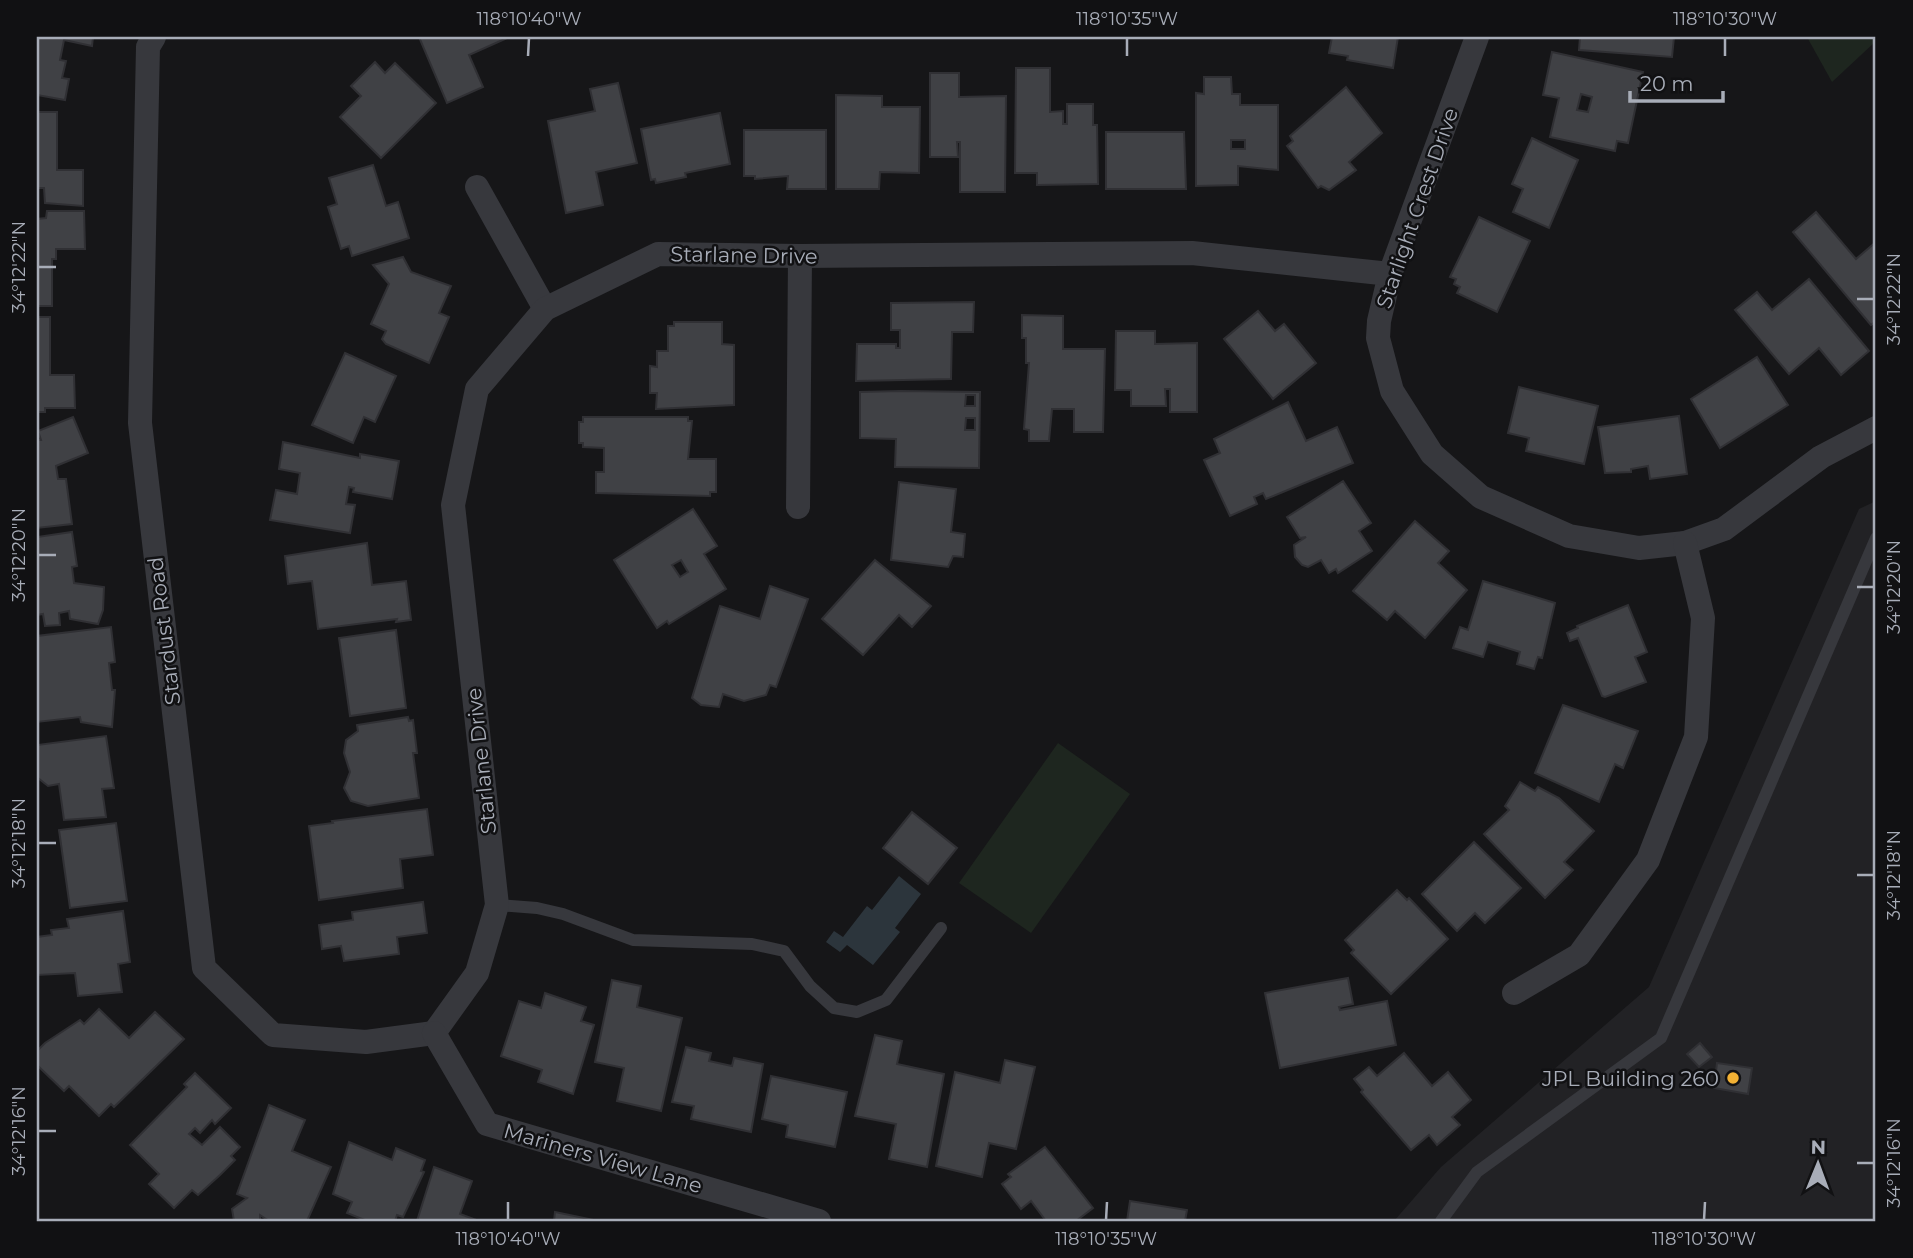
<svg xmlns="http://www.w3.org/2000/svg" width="1913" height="1258" font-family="Montserrat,sans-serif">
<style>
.built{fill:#222225}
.green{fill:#1e261f}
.water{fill:#2c353c}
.building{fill:#404145;stroke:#303034;stroke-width:2;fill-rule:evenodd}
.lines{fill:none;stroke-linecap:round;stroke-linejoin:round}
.service{stroke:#37383d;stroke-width:12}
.minor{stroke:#37383d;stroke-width:24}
.ticks{fill:none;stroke:#a8adb8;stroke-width:2.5}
.poi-dot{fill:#f2b134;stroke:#111113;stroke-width:2.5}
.labels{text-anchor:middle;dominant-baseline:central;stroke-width:5;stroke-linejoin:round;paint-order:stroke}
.street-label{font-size:21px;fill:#a8adb8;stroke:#111113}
.poi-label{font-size:21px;fill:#a8adb8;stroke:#111113;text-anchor:end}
.neatline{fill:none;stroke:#a8adb8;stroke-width:2.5}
.ticks-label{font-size:18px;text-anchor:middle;fill:#a8adb8}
</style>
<rect width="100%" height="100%" fill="#161618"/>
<polygon class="built" points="1876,501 1876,1221 1394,1221 1441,1167 1649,987 1859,509"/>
<g class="green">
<polygon points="1807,37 1876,37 1876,41 1832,82"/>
<polygon points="1058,743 1130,794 1031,933 959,883"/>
</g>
<polygon class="water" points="899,876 921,894 895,928 900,932 873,965 847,945 840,952 826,942 834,931 843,937 867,906 872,910"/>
<g class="building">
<polygon points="37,37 93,37 92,46 64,40 60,60 66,61 62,78 69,79 65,100 37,95"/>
<polygon points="419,37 507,37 507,38 469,55 483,87 447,103"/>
<polygon points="1332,37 1398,37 1393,68 1347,60 1348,56 1329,53"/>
<polygon points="1580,37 1674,37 1672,57 1579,50"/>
<path d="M 1552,52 L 1643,72 L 1628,143 L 1617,141 L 1615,151 L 1550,137 L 1559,98 L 1543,95 ZM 1581,94 L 1592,97 L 1588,112 L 1577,110 Z"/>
<polygon points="375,62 385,73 395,63 436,103 381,158 340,117 361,96 351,86"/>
<polygon points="1016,68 1050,68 1050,112 1063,111 1063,124 1067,124 1067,104 1093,104 1093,125 1097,125 1098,184 1037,185 1037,173 1015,173"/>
<polygon points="930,73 959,73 959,97 1006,96 1005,192 960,192 960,142 957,142 958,157 930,157"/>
<path d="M 1204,77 L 1231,77 L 1232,94 L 1240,94 L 1240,105 L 1278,105 L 1278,170 L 1238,166 L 1238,185 L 1196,186 L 1196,93 L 1204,94 ZM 1231,140 L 1245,140 L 1245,149 L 1231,149 Z"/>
<polygon points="618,83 637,163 596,172 603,205 566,213 548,121 595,111 590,89"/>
<polygon points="1346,87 1382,133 1349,162 1356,170 1329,190 1321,186 1318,188 1287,146 1293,141 1290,136"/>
<polygon points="836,95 882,96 882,107 920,107 919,173 880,172 879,189 836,189"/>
<polygon points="37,112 57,112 57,170 83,170 83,206 45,203 44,188 37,188"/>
<polygon points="720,113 730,164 685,173 686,177 656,183 655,179 651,180 641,129"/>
<polygon points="744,130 826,130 826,189 787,189 788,176 755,179 755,176 744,176"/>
<polygon points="1106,132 1184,132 1186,189 1106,189"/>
<polygon points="1532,138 1578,160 1549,228 1513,212 1523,189 1512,184"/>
<polygon points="373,165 386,206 398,202 409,238 352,256 349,246 341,249 328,207 337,204 329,178"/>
<polygon points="47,211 84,211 85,249 56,249 56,259 52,259 52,306 37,306 37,219 46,218"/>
<polygon points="1816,212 1856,259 1876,242 1876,321 1871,325 1793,232"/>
<polygon points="1479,217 1530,241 1497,312 1457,293 1460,287 1454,284 1456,279 1450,277"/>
<polygon points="403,257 411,272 451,286 439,313 449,317 429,363 386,344 382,339 386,331 371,324 389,284 373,265"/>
<polygon points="1809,279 1869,351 1841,375 1819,348 1789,374 1735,310 1757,292 1772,310"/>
<polygon points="974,302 973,332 952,332 951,379 856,381 857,344 896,344 896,348 900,348 900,330 891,330 891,303"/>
<polygon points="1258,311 1275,331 1284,324 1316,363 1273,399 1224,339"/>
<polygon points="1022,315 1063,316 1063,349 1105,349 1103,432 1074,432 1074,409 1052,409 1049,441 1029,441 1029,430 1024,429 1029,363 1026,363 1026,338 1022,338"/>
<polygon points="37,317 50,317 50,375 74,375 75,408 45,408 45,412 37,412"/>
<polygon points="674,322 722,322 722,344 734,345 734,405 656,409 657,393 650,393 650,366 657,367 657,351 668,351 668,326 674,326"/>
<polygon points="1116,331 1155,331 1155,344 1197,343 1197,412 1170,412 1170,389 1165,389 1166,406 1131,406 1131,390 1115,390"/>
<polygon points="345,353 396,376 375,422 364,417 353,443 312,425"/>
<polygon points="1757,357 1788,405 1720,448 1691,399"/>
<polygon points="1519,387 1598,406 1584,464 1526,451 1529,438 1508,433"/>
<path d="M 901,391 L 980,392 L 979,468 L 895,467 L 896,439 L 860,438 L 860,392 ZM 966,395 L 975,395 L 975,406 L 965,406 ZM 966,418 L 975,418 L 975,430 L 965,430 Z"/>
<polygon points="1288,402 1306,441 1337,427 1353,463 1266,499 1263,493 1254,497 1257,504 1230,516 1204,460 1220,453 1214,439"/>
<polygon points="1679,416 1687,474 1650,479 1648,466 1631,469 1631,472 1605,473 1598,427"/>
<polygon points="73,417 88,453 56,466 58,479 66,479 72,524 37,528 37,440 41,440 38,431"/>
<polygon points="583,417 688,417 688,421 692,421 688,459 716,459 716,492 710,492 710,496 596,493 596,472 604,472 604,448 583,447 583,443 579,443 579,422 583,422"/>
<polygon points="283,442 360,458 360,454 399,461 392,499 353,492 354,488 349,487 346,504 355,505 350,533 270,520 276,490 297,494 300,473 279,469"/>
<polygon points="1343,481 1371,523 1359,531 1372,551 1338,573 1336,569 1329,573 1321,560 1308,567 1302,565 1295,557 1294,545 1306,537 1300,538 1287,517"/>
<polygon points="899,482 956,489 951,532 965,534 963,557 953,556 948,567 891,560"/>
<path d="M 693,509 L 717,546 L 704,554 L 726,589 L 669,624 L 667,621 L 657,628 L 614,560 ZM 681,560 L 688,572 L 680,577 L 672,565 Z"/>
<polygon points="1415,521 1449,551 1438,563 1467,590 1425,638 1395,611 1387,620 1353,591"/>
<polygon points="72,532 77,566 72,567 74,583 104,587 103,610 98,624 70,619 69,611 59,613 60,625 45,626 43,614 37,615 37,537"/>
<polygon points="367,543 372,585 406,581 411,620 396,622 397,619 318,629 312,581 288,584 285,556"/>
<polygon points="875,560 931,606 912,627 899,615 863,655 822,619"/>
<polygon points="1483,581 1555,603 1542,658 1538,657 1534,669 1517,664 1520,652 1488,642 1483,657 1453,648 1460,627 1468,630"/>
<polygon points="770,586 808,599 776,687 770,685 766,695 744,701 723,694 719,707 701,705 692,698 720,606 760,619"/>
<polygon points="1628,605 1647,652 1635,657 1646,682 1605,697 1602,696 1578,638 1570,641 1567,633 1578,628 1577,626"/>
<polygon points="111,627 115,662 109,663 112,690 115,690 112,727 81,722 80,717 37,722 37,636"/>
<polygon points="396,630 406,708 350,716 339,638"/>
<polygon points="1563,705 1638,731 1623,768 1615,764 1599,802 1535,773"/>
<polygon points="408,717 409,721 413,720 417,753 413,753 419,798 368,806 351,801 344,788 350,772 344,753 346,740 358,731 357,725"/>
<polygon points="106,736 114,788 102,789 106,817 64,820 59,784 48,786 38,778 37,745"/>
<polygon points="1520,782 1535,791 1538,787 1559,798 1594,831 1564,862 1573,870 1545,898 1484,834 1509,810 1505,806"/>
<polygon points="427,809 433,855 400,859 403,888 319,900 309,826 333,823 332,821"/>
<polygon points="912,812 957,848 928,884 883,848"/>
<polygon points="116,823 127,901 70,908 59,830"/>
<polygon points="1474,842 1521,888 1485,923 1475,913 1457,931 1422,894"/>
<polygon points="1397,890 1407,900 1409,898 1448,939 1391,994 1351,953 1354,950 1345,940"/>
<polygon points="423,902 427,933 397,937 399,954 344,961 341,946 322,949 319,925 353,920 352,912"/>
<polygon points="123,911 130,962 118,964 122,992 78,996 75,973 37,975 37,937 52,935 51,930 69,928 67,919"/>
<polygon points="1348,978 1353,1004 1339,1007 1340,1010 1387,1001 1396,1045 1280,1068 1265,993"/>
<polygon points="612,980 641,986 637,1007 682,1018 661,1111 617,1101 624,1068 595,1062"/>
<polygon points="545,993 586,1007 581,1021 594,1025 573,1094 538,1082 542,1070 501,1056 519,1001 541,1008"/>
<polygon points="99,1009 129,1038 155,1012 184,1039 114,1107 111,1104 99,1116 69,1086 64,1091 37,1065 37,1051 45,1043 80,1020 84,1024"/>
<polygon points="875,1035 902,1041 897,1064 944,1074 927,1167 889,1159 896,1124 855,1116"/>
<polygon points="1700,1043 1712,1057 1699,1067 1687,1054"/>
<polygon points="686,1047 711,1053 709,1061 732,1066 734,1058 763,1064 751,1132 691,1119 694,1106 672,1102"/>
<polygon points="1404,1053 1432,1086 1448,1072 1471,1100 1452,1117 1460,1125 1437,1145 1429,1135 1411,1150 1361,1092 1363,1090 1354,1079 1369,1067 1377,1076"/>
<polygon points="1005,1060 1035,1067 1016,1149 989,1143 982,1177 936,1166 955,1072 1000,1083"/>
<polygon points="1717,1063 1752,1068 1748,1094 1714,1088"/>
<polygon points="195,1073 231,1108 215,1124 212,1120 200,1133 195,1128 189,1134 202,1145 220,1127 240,1147 231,1156 235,1160 220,1175 198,1195 192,1190 174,1208 149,1184 159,1174 130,1145 187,1087 184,1084"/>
<polygon points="771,1076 847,1092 835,1147 786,1137 788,1125 762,1119"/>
<polygon points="269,1105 305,1120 292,1151 331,1167 307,1221 269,1221 260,1215 260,1221 234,1221 232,1209 247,1198 237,1194"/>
<polygon points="349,1142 392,1160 396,1148 425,1160 421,1171 424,1172 403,1217 397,1215 395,1221 367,1221 347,1213 352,1202 333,1194"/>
<polygon points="1045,1147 1093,1208 1076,1221 1046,1221 1031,1201 1021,1209 1002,1184 1011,1177 1008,1174"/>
<polygon points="434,1167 472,1181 460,1214 479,1221 417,1221"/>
<polygon points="1130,1201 1187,1210 1185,1221 1127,1221"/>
<polygon points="555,1212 594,1220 594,1221 554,1221"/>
</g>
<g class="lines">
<g class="service">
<polyline points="497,905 537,908 563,914 633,940 752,944 784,951 810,986 834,1008 857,1012 886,1000 941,928"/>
<polyline points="1441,1221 1477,1172 1661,1038 1876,538"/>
</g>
<g class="minor">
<polyline points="154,37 148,47 140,423 204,968 273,1035 366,1042 434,1033"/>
<polyline points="1477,37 1390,274 1379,321 1378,338 1392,391 1432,454 1481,497 1569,536 1639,548 1685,543 1724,529 1821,457 1876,428"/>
<polyline points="477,187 545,309"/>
<polyline points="798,507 800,256"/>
<polyline points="1514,993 1579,955 1648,860 1696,737 1703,618 1685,543"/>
<polyline points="434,1033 477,973 497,905 453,505 477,389 545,309 658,254 800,256 1192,253 1390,274"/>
<polyline points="434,1033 487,1124 819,1221"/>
</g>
</g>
<path class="ticks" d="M 528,56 L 529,38M 1127,56 L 1127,38M 1725,56 L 1725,38M 38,267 L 56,267M 1857,299 L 1874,299M 38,555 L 56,555M 1857,587 L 1874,587M 38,843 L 56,843M 1857,875 L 1874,875M 38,1131 L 56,1131M 1857,1163 L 1874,1163M 508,1220 L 508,1202M 1106,1220 L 1107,1202M 1704,1220 L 1705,1202"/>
<circle class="poi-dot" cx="1733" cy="1078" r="7"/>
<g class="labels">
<g class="street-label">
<text transform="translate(1417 208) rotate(-71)">Starlight Crest Drive</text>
<text transform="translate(744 255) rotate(1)">Starlane Drive</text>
<text transform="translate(164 631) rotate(-97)">Stardust Road</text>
<text transform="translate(481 761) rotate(-96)">Starlane Drive</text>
<text transform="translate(603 1158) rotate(16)">Mariners View Lane</text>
</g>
<g class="poi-label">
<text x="1719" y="1078">JPL Building 260</text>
</g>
</g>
<rect width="1913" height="1258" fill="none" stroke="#111113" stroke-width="77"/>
<g transform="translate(1818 1164) rotate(1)" stroke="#111113" stroke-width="5" paint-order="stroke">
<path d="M0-5L12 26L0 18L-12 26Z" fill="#a8adb8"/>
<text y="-10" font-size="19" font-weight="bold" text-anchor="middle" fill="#a8adb8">N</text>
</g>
<path d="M1630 91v10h93v-10" fill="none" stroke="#a8adb8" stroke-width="3.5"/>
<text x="1640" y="91" font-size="21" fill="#a8adb8" stroke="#111113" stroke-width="5" paint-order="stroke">20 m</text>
<rect x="38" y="38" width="1836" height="1182" class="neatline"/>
<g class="ticks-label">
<text x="529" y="25">118°10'40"W</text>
<text x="1127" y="25">118°10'35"W</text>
<text x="1725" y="25">118°10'30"W</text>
<text transform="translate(19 267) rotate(-90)" y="6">34°12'22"N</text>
<text transform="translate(1894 299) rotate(-90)" y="6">34°12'22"N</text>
<text transform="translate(19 555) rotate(-90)" y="6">34°12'20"N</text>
<text transform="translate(1894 587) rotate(-90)" y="6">34°12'20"N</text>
<text transform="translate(19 843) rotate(-90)" y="6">34°12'18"N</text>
<text transform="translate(1894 875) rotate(-90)" y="6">34°12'18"N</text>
<text transform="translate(19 1131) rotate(-90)" y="6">34°12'16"N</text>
<text transform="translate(1894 1163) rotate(-90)" y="6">34°12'16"N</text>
<text x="508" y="1245">118°10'40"W</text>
<text x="1106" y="1245">118°10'35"W</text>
<text x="1704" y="1245">118°10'30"W</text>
</g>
</svg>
